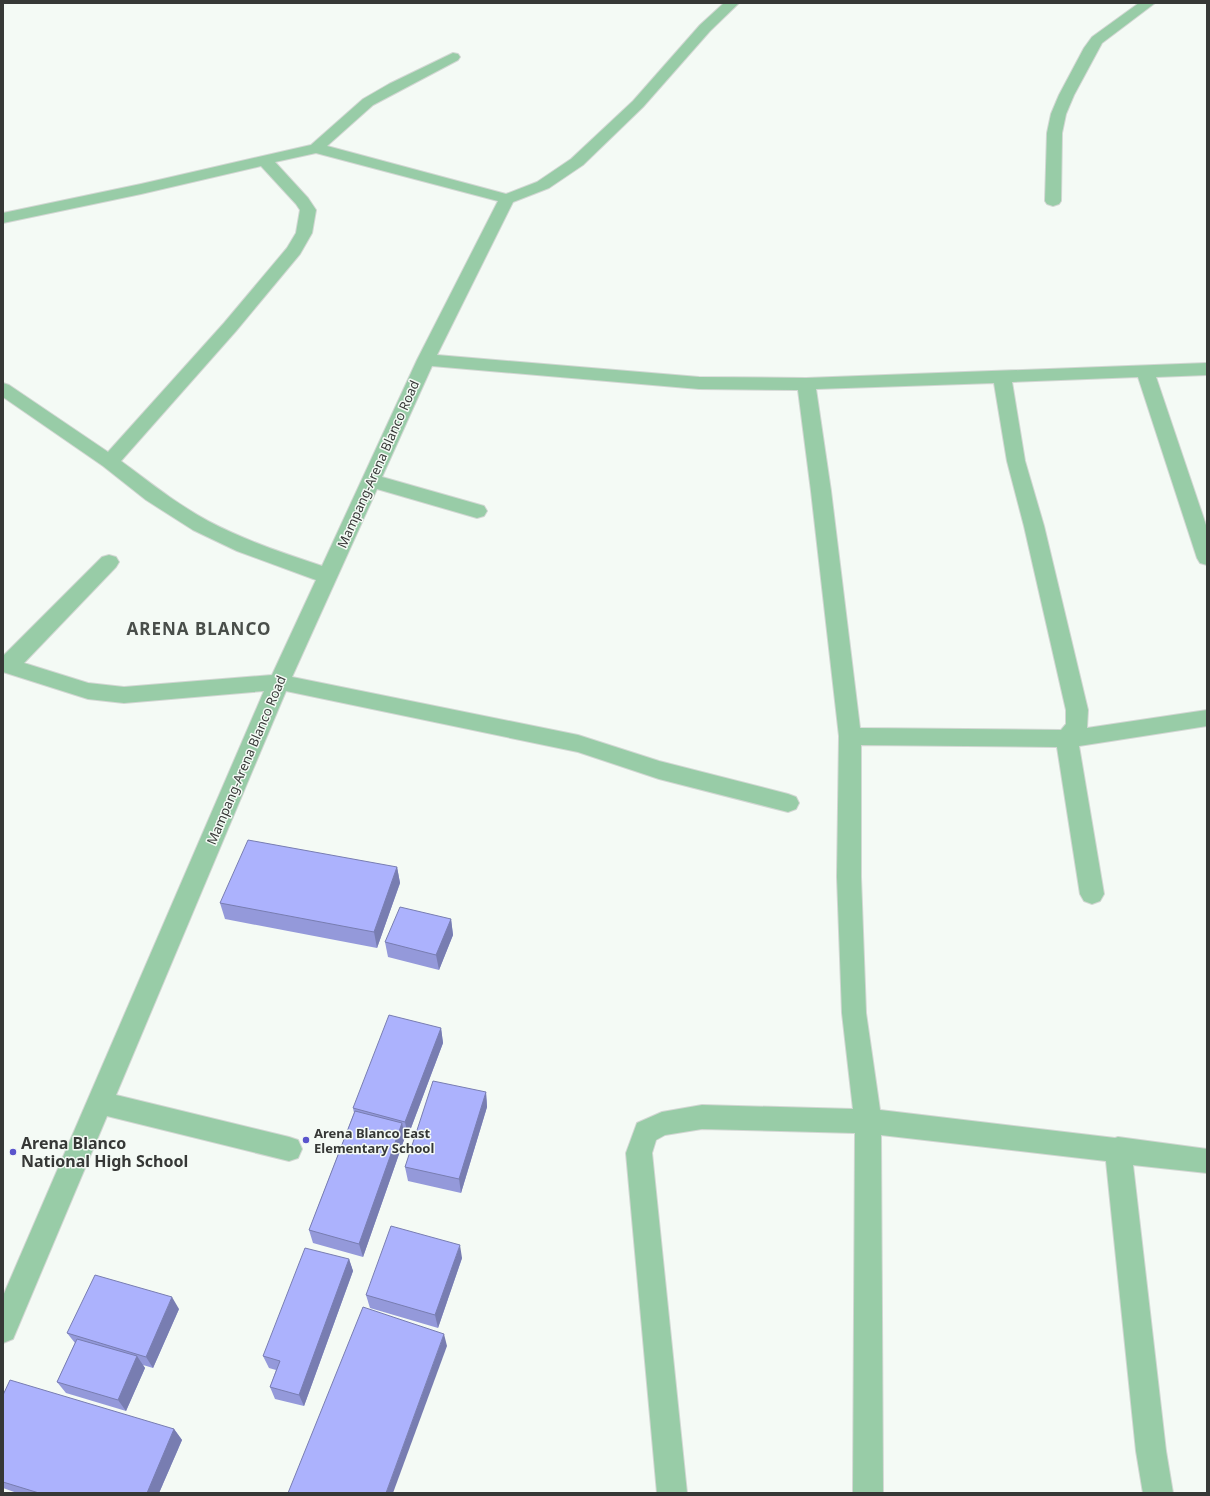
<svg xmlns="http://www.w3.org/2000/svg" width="1210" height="1496" font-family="'Noto Sans',sans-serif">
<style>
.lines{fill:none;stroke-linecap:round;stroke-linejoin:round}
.minor-casing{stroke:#d2d7d3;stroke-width:2}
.minor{fill:#98cca7;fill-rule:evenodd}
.wall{fill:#9499da}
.shaded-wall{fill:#787db1}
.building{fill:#acb2fd;stroke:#787db1}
.poi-dot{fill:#5a54cc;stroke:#f4faf5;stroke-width:1.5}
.labels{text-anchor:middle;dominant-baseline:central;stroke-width:3;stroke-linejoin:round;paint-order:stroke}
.street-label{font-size:13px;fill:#363836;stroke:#f4faf5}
.poi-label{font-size:13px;font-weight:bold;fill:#363836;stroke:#f4faf5;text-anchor:start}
.near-poi-label{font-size:16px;font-weight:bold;fill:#363836;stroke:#f4faf5;text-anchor:start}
.district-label{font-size:17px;font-weight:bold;letter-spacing:1px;fill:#494e4a;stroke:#f4faf5}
</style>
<rect width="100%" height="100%" fill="#f4faf5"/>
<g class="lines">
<defs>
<g id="minor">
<path d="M 724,3 L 739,3 L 710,31 L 643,107 L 583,165 L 549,188 L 513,202 L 437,355 L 699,377 L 806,378 L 1207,363 L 1207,375 L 1156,377 L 1207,528 L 1207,565 L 1200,563 L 1197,558 L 1138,377 L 1012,382 L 1025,461 L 1044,526 L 1088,710 L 1087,728 L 1207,710 L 1207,726 L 1079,746 L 1104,894 L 1100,901 L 1092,904 L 1084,901 L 1080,894 L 1057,747 L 861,745 L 861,877 L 866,1013 L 880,1110 L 1115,1138 L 1118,1137 L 1207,1149 L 1207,1173 L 1133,1165 L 1166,1451 L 1173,1493 L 1143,1493 L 1136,1451 L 1106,1161 L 881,1135 L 883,1493 L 853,1493 L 855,1133 L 702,1129 L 665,1135 L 656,1140 L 652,1153 L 687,1493 L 657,1493 L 626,1153 L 637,1123 L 662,1112 L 702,1105 L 853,1109 L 842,1013 L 837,877 L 839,736 L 811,491 L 798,390 L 699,389 L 432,366 L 382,477 L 484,506 L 487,511 L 484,516 L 477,518 L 377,489 L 292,677 L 578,735 L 659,761 L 788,794 L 796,797 L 799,803 L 796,809 L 788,812 L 659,779 L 578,752 L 286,691 L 116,1095 L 289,1137 L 298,1140 L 302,1149 L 298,1158 L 289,1161 L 107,1116 L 13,1339 L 3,1343 L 3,1296 L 264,691 L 124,703 L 88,699 L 3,672 L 3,656 L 102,557 L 109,555 L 116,557 L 119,562 L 116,567 L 24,663 L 88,683 L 124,687 L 272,675 L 316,580 L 237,551 L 193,530 L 146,500 L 103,466 L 3,397 L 3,383 L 9,385 L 108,452 L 224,323 L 287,248 L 296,233 L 300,210 L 296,204 L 261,166 L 141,194 L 3,223 L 3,213 L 141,184 L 311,145 L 363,99 L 389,84 L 453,53 L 458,54 L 460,57 L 458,60 L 373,105 L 327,146 L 506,194 L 537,182 L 571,159 L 633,101 L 700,25 ZM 316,153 L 498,201 L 417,360 L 322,566 C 283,553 244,540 208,521 C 177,504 149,482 121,461 L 236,331 L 300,254 L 312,233 L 316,210 L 308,198 L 275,162 ZM 994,383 L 1007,461 L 1024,526 L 1066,710 L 1066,724 L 1061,730 L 860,728 L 831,491 L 816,389 Z"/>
<polygon points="1139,3 1155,3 1102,43 1074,95 1066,114 1062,133 1061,201 1059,204 1053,206 1047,204 1045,201 1047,133 1051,114 1059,95 1084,48 1092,37"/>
</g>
</defs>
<use href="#minor" class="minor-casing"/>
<use href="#minor" class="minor"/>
</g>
<g class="wall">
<polygon points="397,867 400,883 377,948 225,919 220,903"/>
<polygon points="451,919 453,935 439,970 388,957 385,942"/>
<polygon points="441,1028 443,1043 408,1136 405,1135 405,1137 363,1257 313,1243 309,1230 354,1113 353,1108"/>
<polygon points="486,1092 487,1107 461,1193 408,1181 405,1167"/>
<polygon points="462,1258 438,1328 370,1308 366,1295"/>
<polygon points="349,1259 353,1271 304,1406 275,1399 270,1387 276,1370 269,1368 263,1356"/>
<polygon points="179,1309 153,1368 143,1365 145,1368 126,1411 66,1393 57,1382 75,1343 67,1333"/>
<polygon points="3,1395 174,1429 182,1440 159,1493 17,1493 3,1488"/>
</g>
<g class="shaded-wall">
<polygon points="397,867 400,883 377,948 374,932"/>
<polygon points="451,919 453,935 439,970 436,955"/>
<polygon points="441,1028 443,1043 408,1136 405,1122"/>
<polygon points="486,1092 487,1107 461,1193 459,1179"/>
<polygon points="402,1123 405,1137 363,1257 359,1244"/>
<polygon points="460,1245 462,1258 438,1328 435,1315"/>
<polygon points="349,1259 353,1271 304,1406 299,1395"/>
<polygon points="172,1297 179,1309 153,1368 146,1357"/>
<polygon points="444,1334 447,1346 393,1493 386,1493"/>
<polygon points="137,1356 145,1368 126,1411 118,1400"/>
<polygon points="174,1429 182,1440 159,1493 147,1493"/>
</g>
<g class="building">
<polygon points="248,840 397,867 374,932 220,903"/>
<polygon points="400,907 451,919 436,955 385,942"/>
<polygon points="389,1015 441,1028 405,1122 353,1108"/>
<polygon points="433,1081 486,1092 459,1179 405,1167"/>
<polygon points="355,1111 402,1123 359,1244 309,1230"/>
<polygon points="391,1226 460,1245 435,1315 366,1295"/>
<polygon points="305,1248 349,1259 299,1395 270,1387 280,1361 263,1356"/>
<polygon points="95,1275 172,1297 146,1357 67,1333"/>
<polygon points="363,1307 444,1334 386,1493 288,1493"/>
<polygon points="77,1339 137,1356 118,1400 57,1382"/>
<polygon points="10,1380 174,1429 147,1493 39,1493 3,1482 3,1395"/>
</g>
<g class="poi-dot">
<circle cx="306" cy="1140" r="4"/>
<circle cx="13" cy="1152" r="4"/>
</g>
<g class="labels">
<g class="street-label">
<text transform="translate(378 464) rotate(-66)">Mampang-Arena Blanco Road</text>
<text transform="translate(246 760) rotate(-67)">Mampang-Arena Blanco Road</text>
</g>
<g class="poi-label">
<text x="314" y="1133">Arena Blanco East<tspan x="314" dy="15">Elementary School</tspan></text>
</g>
<g class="near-poi-label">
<text x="21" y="1143">Arena Blanco<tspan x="21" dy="18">National High School</tspan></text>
</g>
<g class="district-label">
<text x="199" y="628">ARENA BLANCO</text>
</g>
</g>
<rect width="1210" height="1496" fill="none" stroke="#363836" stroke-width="8"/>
</svg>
